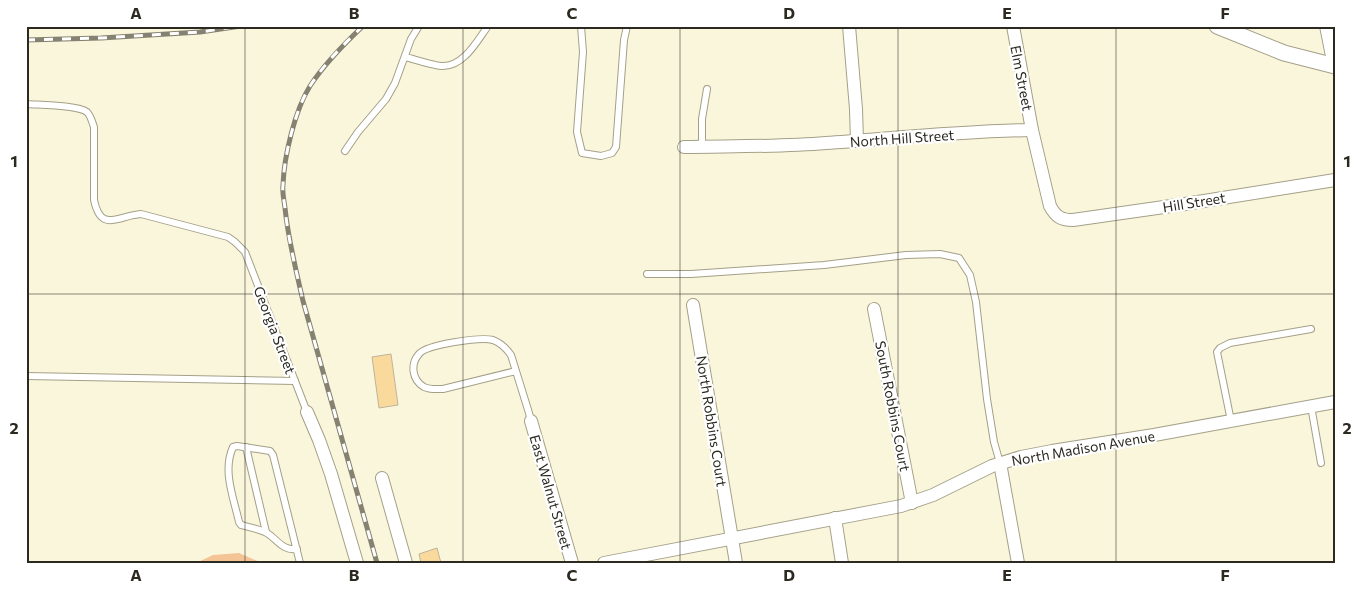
<svg xmlns="http://www.w3.org/2000/svg" width="1361" height="589" font-family="Commissioner,sans-serif">
<style>
.park{fill:#f4c396}
.building{fill:#fad99d;stroke:#bfb39c}
.lines{fill:none;stroke-linecap:round;stroke-linejoin:round}
.service-casing{stroke:#a4a088;stroke-width:8}
.minor-casing{stroke:#a4a088;stroke-width:14}
.tertiary-casing{stroke:#a4a088;stroke-width:17}
.service{stroke:#fff;stroke-width:6}
.minor{stroke:#fff;stroke-width:12}
.tertiary{stroke:#fff;stroke-width:15}
.rail-casing{stroke:#858272;stroke-width:5}
.rail{stroke:#fff;stroke-width:3;stroke-dasharray:9;stroke-linecap:butt}
.grid{fill:none;stroke:#2b2920;stroke-width:1;stroke-opacity:0.55}
.labels{text-anchor:middle;dominant-baseline:central;stroke-width:4.5;stroke-linejoin:round;paint-order:stroke}
.street-label{font-size:14px;fill:#2b2920;stroke:#fff}
.neatline{fill:none;stroke:#2b2920;stroke-width:2}
.grid-label{font-size:16px;text-anchor:middle;font-weight:bold;fill:#2b2920}
</style>
<rect width="100%" height="100%" fill="#faf6dc"/>
<polygon class="park" points="239,553 262,563 196,563 213,555"/>
<g class="building">
<polygon points="391,354 398,405 379,408 372,357"/>
<polygon points="437,548 441,563 421,563 419,554"/>
</g>
<g class="lines">
<defs>
<g id="service">
<polyline points="581,26 583,52 577,132 582,153 601,156 612,153 616,147 624,40 627,26"/>
<path d="M 405,57 C 414,59 434,66 443,66 C 464,66 477,41 488,26"/>
<path d="M 26,104 C 39,105 78,105 87,112 C 91,116 92,122 94,127 L 94,200 C 101,233 117,216 141,214 L 228,237 L 235,242 L 245,252 L 307,412"/>
<polyline points="702,146 702,119 707,89"/>
<polyline points="345,151 358,132 386,99 395,83 411,39 419,26"/>
<polyline points="647,274 691,274 824,265 906,255 940,254 959,258 970,275 976,302 987,399 994,442 1000,463"/>
<path d="M 516,371 L 443,389 C 437,389 430,390 424,387 C 412,380 410,364 419,354 C 427,344 481,337 493,340 C 501,343 506,348 511,355 L 529,413 L 531,421"/>
<polyline points="26,376 295,381"/>
<polyline points="1311,406 1321,463"/>
<polyline points="1231,421 1217,352 1220,348 1230,343 1311,329"/>
<polyline points="246,447 266,532"/>
<path d="M 297,549 C 281,551 277,538 265,532 C 258,529 249,527 241,525 L 239,522 C 234,499 222,471 233,447 L 237,446 L 270,451 L 273,455 L 300,563"/>
</g>
<g id="minor">
<polyline points="849,26 856,109 857,141"/>
<path d="M 1013,26 L 1032,130 L 1050,206 C 1056,217 1061,220 1073,220 L 1185,204 L 1335,180"/>
<polyline points="1326,26 1334,66"/>
<path d="M 684,147 C 731,146 779,147 826,143 C 895,138 963,131 1032,130"/>
<polyline points="693,305 736,563"/>
<polyline points="874,309 912,503"/>
<polyline points="307,412 319,440 331,474 357,563"/>
<polyline points="531,421 572,563"/>
<polyline points="1000,463 1018,563"/>
<polyline points="382,478 406,563"/>
<polyline points="835,518 842,563"/>
<polyline points="604,563 901,506 933,495 992,466 1021,457 1052,451 1154,435 1335,402"/>
</g>
<polyline id="tertiary" points="1217,26 1284,53 1335,66"/>
</defs>
<use href="#service" class="service-casing"/>
<use href="#minor" class="minor-casing"/>
<use href="#tertiary" class="tertiary-casing"/>
<use href="#service" class="service"/>
<use href="#minor" class="minor"/>
<use href="#tertiary" class="tertiary"/>
<defs>
<g id="rail">
<path d="M 363,26 C 344,44 325,63 310,86 C 295,110 284,156 283,185 C 282,192 284,200 285,208 C 288,239 296,270 303,301 L 377,563"/>
<polyline points="26,40 101,38 200,32 241,26"/>
</g>
</defs>
<use href="#rail" class="rail-casing"/>
<use href="#rail" class="rail"/>
</g>
<path class="grid" d="M 245,26 L 245,563M 463,26 L 463,563M 680,26 L 680,563M 898,26 L 898,563M 1116,26 L 1116,563M 26,294 L 1335,294"/>
<g class="labels">
<g class="street-label">
<text transform="translate(1022 78) rotate(79)">Elm Street</text>
<text transform="translate(902 138) rotate(-4)">North Hill Street</text>
<text transform="translate(1194 202) rotate(-9)">Hill Street</text>
<text transform="translate(275 330) rotate(69)">Georgia Street</text>
<text transform="translate(893 406) rotate(79)">South Robbins Court</text>
<text transform="translate(712 421) rotate(81)">North Robbins Court</text>
<text transform="translate(1083 448) rotate(-10)">North Madison Avenue</text>
<text transform="translate(551 492) rotate(74)">East Walnut Street</text>
</g>
</g>
<rect width="1361" height="589" fill="none" stroke="#ffffff" stroke-width="55"/>
<rect x="28" y="28" width="1306" height="534" class="neatline"/>
<g class="grid-label">
<text x="136" y="19">A</text>
<text x="354" y="19">B</text>
<text x="572" y="19">C</text>
<text x="789" y="19">D</text>
<text x="1007" y="19">E</text>
<text x="1225" y="19">F</text>
<text x="14" y="167">1</text>
<text x="1347" y="167">1</text>
<text x="14" y="434">2</text>
<text x="1347" y="434">2</text>
<text x="136" y="581">A</text>
<text x="354" y="581">B</text>
<text x="572" y="581">C</text>
<text x="789" y="581">D</text>
<text x="1007" y="581">E</text>
<text x="1225" y="581">F</text>
</g>
</svg>
